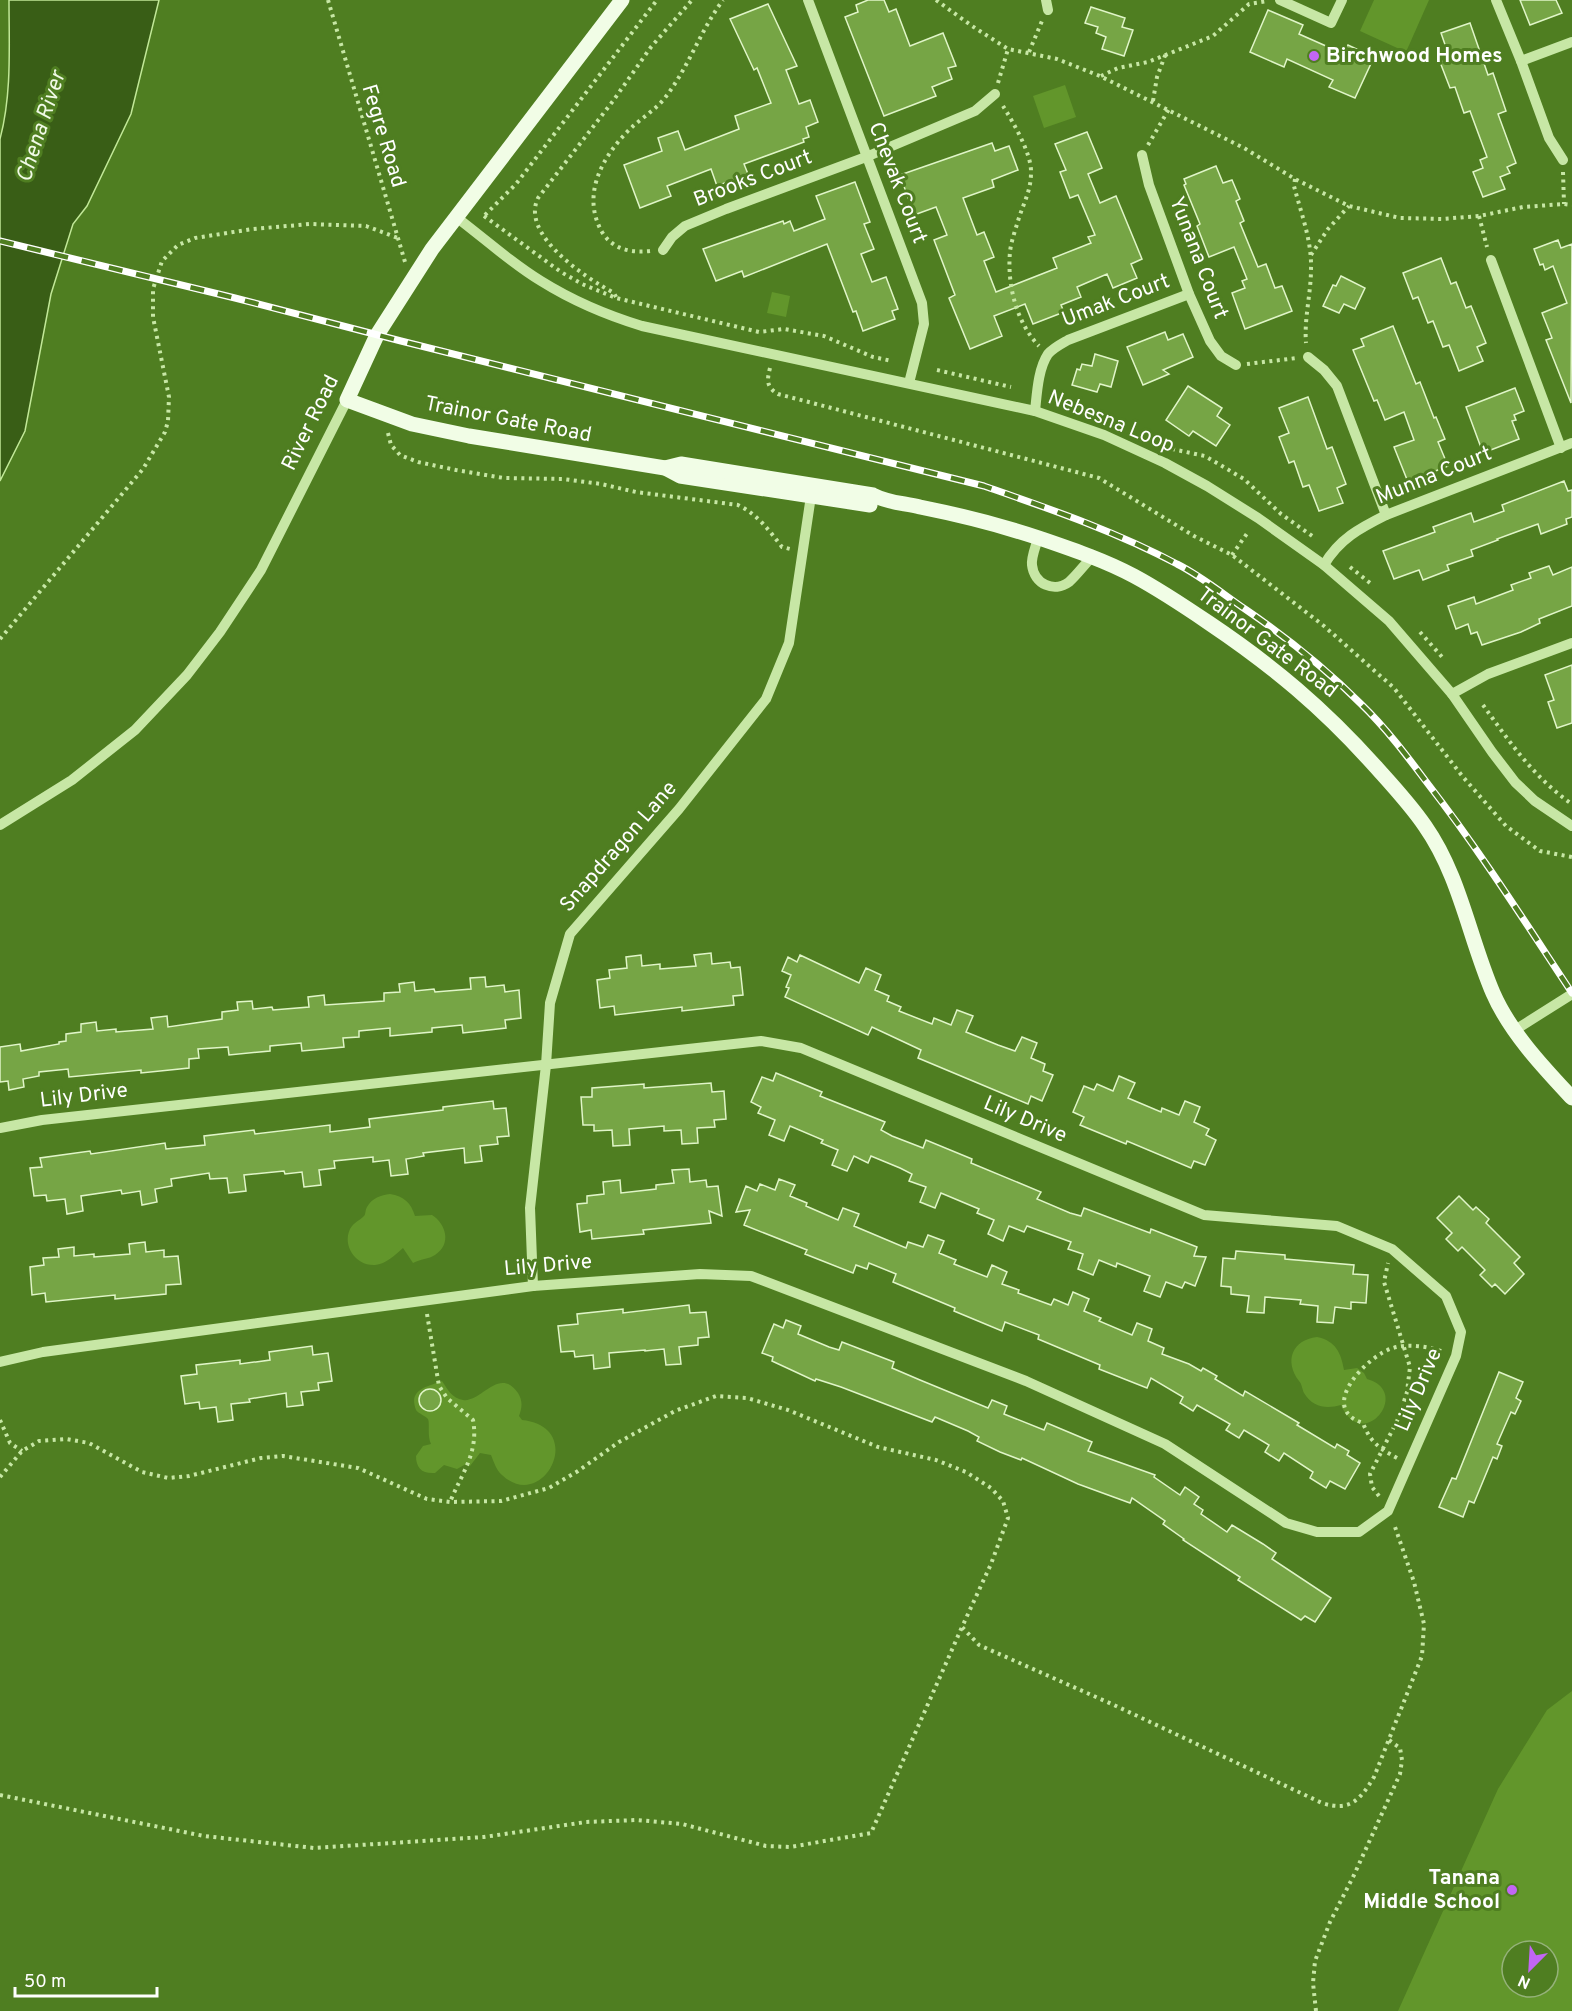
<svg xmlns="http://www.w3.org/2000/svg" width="1572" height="2011" font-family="Overpass,sans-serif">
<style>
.green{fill:#62962b;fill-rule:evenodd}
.water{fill:#395e16;stroke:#c2e898;stroke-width:1.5}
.building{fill:#76a545;stroke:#e0f5c8;stroke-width:1.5}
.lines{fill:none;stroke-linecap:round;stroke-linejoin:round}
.path{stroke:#c7e7a5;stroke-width:4;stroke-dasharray:3 4.5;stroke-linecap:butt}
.minor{stroke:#c7e7a5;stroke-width:10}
.major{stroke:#f1fde6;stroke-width:15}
.rail-casing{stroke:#fff;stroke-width:7}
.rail{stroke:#4f7e21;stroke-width:4.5;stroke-dasharray:14;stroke-linecap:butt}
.poi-dot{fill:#c266f4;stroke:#4f7e21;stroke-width:2}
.labels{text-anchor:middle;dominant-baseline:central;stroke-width:6;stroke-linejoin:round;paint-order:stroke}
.poi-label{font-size:21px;font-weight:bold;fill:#fff;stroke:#4f7e21;text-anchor:start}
.street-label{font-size:21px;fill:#fff;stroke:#4f7e21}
.water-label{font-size:22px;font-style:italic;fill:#f1fae7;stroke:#4f7e21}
</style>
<rect width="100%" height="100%" fill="#4f7e21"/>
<g class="green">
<polygon points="1374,0 1429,0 1406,52 1360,31"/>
<polygon points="1065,85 1076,117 1044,128 1033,96"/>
<polygon points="772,292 790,296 786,317 767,313"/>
<path d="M 390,1194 C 404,1196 411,1203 415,1216 L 432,1215 C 446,1224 452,1244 435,1255 C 429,1259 420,1259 413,1263 L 403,1248 C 395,1255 386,1264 375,1265 C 356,1266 342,1246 350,1229 C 354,1222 359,1221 364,1216 C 366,1214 365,1210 367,1207 C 372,1198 381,1195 390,1194 Z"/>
<path d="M 1317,1337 C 1336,1341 1341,1353 1344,1370 L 1357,1368 L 1364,1373 L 1367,1379 C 1413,1392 1362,1454 1341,1405 C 1327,1409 1313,1408 1304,1393 C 1302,1389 1302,1384 1299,1381 C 1284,1361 1292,1340 1317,1337 Z"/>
<path d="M 442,1381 C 448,1390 452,1398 463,1400 C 481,1403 499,1366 518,1393 C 523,1401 522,1408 519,1416 L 522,1420 C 588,1427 543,1514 502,1475 C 496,1470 494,1462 491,1455 L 480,1453 L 470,1466 L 466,1464 L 457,1469 L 444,1465 L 435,1473 C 422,1474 416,1468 416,1456 L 423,1446 L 431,1444 C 427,1436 430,1423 428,1419 C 426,1416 419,1414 416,1410 C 408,1389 427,1387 442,1381 Z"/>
<path d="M 1572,1691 L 1572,2011 L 1398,2011 L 1498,1789 L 1547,1710 ZM 1512,1951 L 1548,1951 L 1548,1987 L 1512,1987 Z"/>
</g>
<path class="water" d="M 9,0 L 159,0 L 131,114 L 87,206 L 73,224 L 51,294 L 25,431 L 0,481 L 0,139 C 12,94 9,46 9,0 Z"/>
<g class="building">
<polygon points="868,0 884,0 889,12 896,9 910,46 943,33 956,66 948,68 952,79 932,87 936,96 884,116 845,17 858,12 856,5"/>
<polygon points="1520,0 1556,0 1562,13 1530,25"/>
<polygon points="768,4 797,66 786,70 799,104 810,100 818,122 806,127 809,137 803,139 804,142 744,164 748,174 717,186 711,169 667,186 671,196 640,208 624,165 662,151 658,138 678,131 685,150 739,129 735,116 771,103 757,68 754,70 730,19"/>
<polygon points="1091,7 1125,18 1122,27 1133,30 1124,56 1102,49 1106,37 1096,33 1098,27 1085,23"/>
<polygon points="1268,10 1303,25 1299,34 1344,54 1348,45 1374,57 1355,98 1329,87 1333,80 1287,59 1284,67 1250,52"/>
<polygon points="1470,23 1488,75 1493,73 1506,111 1498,114 1516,163 1507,167 1510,173 1500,177 1505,189 1483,197 1473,172 1483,168 1480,160 1487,157 1470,111 1464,113 1455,87 1450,88 1440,62 1450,59 1441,33"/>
<polygon points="1087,132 1102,168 1088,174 1100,203 1116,196 1142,259 1131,264 1137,278 1113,288 1107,274 1077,287 1081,297 1061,305 1064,312 1033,324 1025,304 994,316 1002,336 970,349 949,298 955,295 934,240 947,235 936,207 914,215 900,175 992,143 995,151 1009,146 1018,170 992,180 994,187 963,198 977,235 984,232 994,257 984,261 996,292 1057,268 1053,258 1091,243 1088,237 1095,235 1078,195 1070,198 1060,172 1066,170 1055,144"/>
<polygon points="1216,166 1223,183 1232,180 1240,199 1236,201 1244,221 1240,223 1258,267 1266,264 1275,288 1282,286 1292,311 1245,329 1232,293 1245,288 1242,281 1247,279 1234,247 1209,257 1197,226 1200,224 1184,185 1186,184 1184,179"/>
<polygon points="855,182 870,222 864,224 874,249 861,254 872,282 886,277 898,309 892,311 895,319 863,331 856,311 853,312 827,244 744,277 742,271 716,281 703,249 783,221 784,224 790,221 794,231 825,219 816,196"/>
<polygon points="1558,240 1561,248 1572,244 1571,403 1546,340 1552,338 1542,313 1567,303 1553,266 1545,270 1543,264 1540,265 1534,249"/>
<polygon points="1441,258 1451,284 1456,282 1466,308 1471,306 1486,343 1477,347 1483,361 1459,371 1449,345 1443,347 1433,321 1428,323 1418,297 1413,299 1403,273"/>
<polygon points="1341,276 1365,288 1355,309 1344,304 1339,313 1323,306 1333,285 1336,286"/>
<polygon points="1393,326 1416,384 1420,382 1434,418 1436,417 1445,439 1438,442 1448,466 1408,482 1394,447 1414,440 1404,412 1385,420 1377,400 1374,401 1353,350 1364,346 1361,339"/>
<polygon points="1165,332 1168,340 1183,334 1193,357 1163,370 1169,374 1143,385 1127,347"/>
<polygon points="1095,354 1118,361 1111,387 1100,384 1097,392 1072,385 1077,369 1080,370 1082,364 1092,366"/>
<polygon points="1188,386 1222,408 1217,416 1230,425 1216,446 1193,431 1189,436 1166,420"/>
<polygon points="1515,388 1524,411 1514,415 1516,420 1512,421 1519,439 1483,453 1466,407"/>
<polygon points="1308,397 1327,449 1332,447 1346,484 1337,488 1343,503 1319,511 1309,485 1303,487 1294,461 1289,463 1279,437 1289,433 1279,408"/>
<polygon points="1564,481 1568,491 1572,490 1572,517 1566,519 1567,524 1541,534 1538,524 1497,539 1498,540 1471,550 1473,556 1447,565 1449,570 1423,580 1419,570 1394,579 1383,551 1435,532 1433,527 1471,513 1474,522 1504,511 1502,505"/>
<polygon points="1549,566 1553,575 1572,567 1572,606 1539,619 1540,623 1521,632 1482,645 1477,632 1471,634 1468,624 1456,629 1448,606 1474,597 1476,604 1513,590 1511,585 1531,578 1529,573"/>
<polygon points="1572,665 1572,723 1557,728 1548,702 1554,700 1545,675"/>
<polygon points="711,953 712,964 730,962 731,968 740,967 743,995 733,996 734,1005 682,1011 682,1007 615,1015 614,1006 600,1008 597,980 610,978 609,970 627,968 626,957 641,955 642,966 660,964 660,969 696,966 694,955"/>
<polygon points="800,955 859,983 866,968 881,975 875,990 889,996 887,1001 901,1007 899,1011 932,1024 934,1018 951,1025 957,1010 973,1016 966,1032 998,1045 1015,1051 1022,1037 1037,1043 1031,1058 1045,1064 1043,1071 1053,1075 1042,1101 1031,1096 1028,1104 918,1058 921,1050 872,1027 868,1035 785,997 789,988 786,987 791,975 782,971 788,957 797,962"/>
<polygon points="485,977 486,987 504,985 505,992 519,990 521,1018 505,1020 506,1028 463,1033 462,1025 432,1028 432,1032 390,1036 390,1028 359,1031 359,1037 343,1038 344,1047 302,1051 301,1043 270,1046 270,1051 229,1055 228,1047 198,1049 199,1058 189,1059 189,1068 141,1073 141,1070 69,1077 68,1069 39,1072 39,1076 23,1079 24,1087 9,1090 8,1081 0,1082 0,1047 20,1044 21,1051 59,1044 59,1042 66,1041 66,1034 81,1032 81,1024 96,1022 97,1031 116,1029 116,1032 153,1029 151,1018 167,1016 168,1027 222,1019 222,1012 238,1010 237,1002 252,1001 253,1009 272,1007 273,1010 309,1007 308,997 324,995 325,1005 384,1001 384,993 400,992 399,984 414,982 415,991 434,989 435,992 471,989 470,978"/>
<polygon points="776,1073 822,1092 820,1096 885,1122 881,1130 892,1136 923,1148 926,1140 972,1159 971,1163 1041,1192 1037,1199 1070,1213 1081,1216 1084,1208 1150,1233 1151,1229 1197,1247 1194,1256 1206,1257 1195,1286 1185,1282 1182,1288 1166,1282 1160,1297 1144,1291 1150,1276 1117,1263 1116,1267 1099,1260 1093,1275 1078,1269 1083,1254 1068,1249 1071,1242 1027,1226 1024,1232 1009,1226 1003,1241 988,1234 994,1220 977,1213 979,1209 941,1193 935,1208 920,1202 926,1187 909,1181 912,1174 900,1168 871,1156 868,1163 854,1156 847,1171 832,1165 838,1150 821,1143 823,1140 790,1126 784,1141 769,1135 775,1120 758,1113 761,1107 751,1102 762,1077 773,1081"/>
<polygon points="1119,1076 1135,1083 1128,1098 1161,1112 1162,1108 1179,1115 1185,1101 1200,1107 1194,1122 1209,1129 1206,1135 1216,1140 1205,1165 1194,1161 1191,1168 1127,1141 1126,1144 1080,1125 1084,1117 1073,1112 1084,1086 1094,1090 1097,1084 1113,1091"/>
<polygon points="711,1083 712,1092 724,1091 726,1119 714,1120 715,1127 697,1128 698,1143 682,1144 681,1130 664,1131 664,1126 629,1129 630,1145 613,1146 612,1130 594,1131 594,1125 583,1125 581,1097 592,1097 592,1088 644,1084 644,1088"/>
<polygon points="493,1101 494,1109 506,1108 509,1136 497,1137 498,1144 480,1146 482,1161 465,1163 464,1148 423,1153 424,1156 406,1159 408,1174 391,1176 389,1160 373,1162 373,1157 334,1161 335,1168 319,1170 321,1185 304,1187 302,1172 285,1174 284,1171 244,1175 246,1191 229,1193 227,1178 210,1179 209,1173 171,1179 172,1186 155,1189 157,1202 142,1205 140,1191 122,1194 121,1190 81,1196 83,1211 67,1214 65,1199 47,1201 46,1195 34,1196 30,1168 42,1167 40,1158 90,1151 91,1154 165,1143 166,1149 205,1145 204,1136 254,1130 255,1134 330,1125 330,1132 370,1127 369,1119 443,1110 443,1107"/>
<polygon points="689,1169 690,1182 706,1180 707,1187 718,1186 722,1216 709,1211 711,1223 643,1230 644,1234 592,1239 591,1230 580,1232 577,1204 587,1203 587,1196 604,1194 603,1182 620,1180 621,1193 656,1189 656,1185 674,1183 672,1170"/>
<polygon points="779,1179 795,1185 790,1196 807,1203 806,1206 838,1220 843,1208 859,1214 854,1226 906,1248 908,1242 923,1247 928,1235 944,1241 939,1253 956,1260 954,1264 987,1277 992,1265 1007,1272 1002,1284 1019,1290 1018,1293 1051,1305 1054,1299 1068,1305 1073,1292 1089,1299 1084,1311 1101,1318 1099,1321 1132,1335 1137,1323 1152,1329 1148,1341 1164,1348 1162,1354 1189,1364 1201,1371 1203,1368 1217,1376 1215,1379 1243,1396 1245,1391 1299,1423 1297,1425 1335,1448 1337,1444 1349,1451 1347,1455 1360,1463 1345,1489 1330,1481 1326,1488 1310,1478 1313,1472 1284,1453 1279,1461 1265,1452 1269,1445 1244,1430 1239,1438 1226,1430 1230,1424 1197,1405 1193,1411 1180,1403 1183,1397 1151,1378 1147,1388 1099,1369 1100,1365 1038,1339 1039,1335 1005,1322 1002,1331 954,1311 955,1308 893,1282 896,1274 869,1263 867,1269 856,1265 853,1273 805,1254 807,1250 744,1225 750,1210 736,1212 746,1186 757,1191 760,1184 775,1190"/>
<polygon points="1459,1196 1473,1210 1476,1207 1489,1219 1486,1223 1520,1257 1514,1263 1524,1274 1505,1294 1495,1284 1492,1287 1480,1275 1485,1270 1462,1247 1458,1251 1446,1239 1452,1233 1437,1218"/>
<polygon points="145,1242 146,1252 164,1250 164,1257 178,1256 181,1284 166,1285 166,1294 115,1299 115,1295 46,1302 45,1293 32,1295 30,1267 44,1265 43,1258 59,1257 58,1249 74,1247 74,1256 94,1254 94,1257 130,1254 129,1244"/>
<polygon points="1236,1251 1285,1255 1285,1259 1354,1265 1353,1274 1368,1275 1366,1303 1351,1302 1351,1309 1335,1307 1333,1323 1317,1322 1318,1306 1300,1304 1301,1300 1265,1297 1264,1313 1247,1312 1249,1296 1231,1294 1231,1287 1221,1286 1223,1258 1235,1259"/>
<polygon points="689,1305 690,1313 706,1312 709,1337 698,1338 698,1345 679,1347 681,1364 666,1365 664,1349 645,1351 645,1350 609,1353 610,1367 594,1369 593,1355 575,1357 574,1351 561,1352 558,1326 578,1324 577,1314 623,1309 623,1313"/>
<polygon points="786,1320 801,1326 798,1334 829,1347 839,1350 842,1342 894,1362 892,1368 920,1380 988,1408 992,1400 1007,1406 1004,1414 1044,1430 1047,1423 1092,1442 1088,1451 1155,1475 1154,1477 1180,1495 1185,1487 1199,1497 1194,1504 1203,1510 1201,1514 1227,1532 1232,1525 1263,1544 1276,1553 1272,1559 1331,1598 1315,1622 1305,1616 1301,1620 1238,1580 1240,1577 1183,1540 1184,1539 1163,1524 1165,1521 1132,1498 1130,1503 1078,1484 1022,1458 1021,1460 1000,1452 977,1441 979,1437 968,1431 935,1417 932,1422 841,1387 816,1379 815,1381 772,1361 773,1357 762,1353 774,1324 783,1328"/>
<polygon points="312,1346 313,1355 328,1353 332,1381 318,1383 319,1390 301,1392 303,1405 287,1407 286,1393 249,1399 250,1402 231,1404 233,1420 218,1422 216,1407 200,1409 199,1402 185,1404 181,1376 197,1374 196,1365 240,1360 240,1364 270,1360 269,1352"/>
<polygon points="1499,1372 1523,1382 1516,1398 1521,1401 1515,1414 1511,1412 1497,1444 1502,1446 1497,1459 1493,1457 1474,1503 1469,1501 1463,1517 1439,1507 1452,1478 1456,1479"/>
<circle cx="430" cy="1400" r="11"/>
</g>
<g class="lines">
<g class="path">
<polyline points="328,0 405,262"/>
<polyline points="936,0 972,26 1008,49 1057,59 1100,76 1244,148 1295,179 1349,206 1400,218 1442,219 1479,216 1523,207 1564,204 1572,205"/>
<polyline points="1029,52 1042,21"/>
<polyline points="1101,76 1118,68 1148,62 1213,36 1249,4 1268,1"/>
<polyline points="998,83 1008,49"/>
<polyline points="1153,101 1157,77 1166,53"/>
<path d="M 1003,106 C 1013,122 1032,154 1031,173 C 1031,191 1023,204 1018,221 C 1015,231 1011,242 1010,252 C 1007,284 1016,322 1039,346"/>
<polyline points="1148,145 1169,109"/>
<polyline points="1563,172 1564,204"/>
<path d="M 1295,179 L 1294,186 C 1301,213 1312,241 1311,269 C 1311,294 1304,318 1306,343"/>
<polyline points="485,215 516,184 657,0"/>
<polyline points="484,216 561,272 582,284 616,298 759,332 784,329 824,336 873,357 892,361"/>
<polyline points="1479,216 1487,247"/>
<path d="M 650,251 C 632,253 613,250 602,232 C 581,195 602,157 629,130 C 640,119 654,111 664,99 C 688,69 700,31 723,0"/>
<polyline points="1311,255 1328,229 1349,206"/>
<path d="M 616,297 L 614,293 C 586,278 520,235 538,198 L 613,101 L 651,47 L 692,0"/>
<polyline points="1247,364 1297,358"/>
<path d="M 770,368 C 767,380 766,387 778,394 L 1099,478 L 1194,536 L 1232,555 L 1324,626 L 1394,688 L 1463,777 L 1506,826 L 1540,851 L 1572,857"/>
<polyline points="937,370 1011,387"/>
<path d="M 388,433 L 391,445 L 400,455 L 418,462 L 456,470 L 504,478 L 563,479 L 601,484 L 636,492 L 738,505 C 757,514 769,530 782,547 L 790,549"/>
<polyline points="1172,449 1205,456 1244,479 1281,514 1315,538"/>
<polyline points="1232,555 1248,532"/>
<polyline points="1350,567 1370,583"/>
<polyline points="1420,632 1443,658"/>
<polyline points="0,639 143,469 165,432 168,421 169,397 153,317 153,289 162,261 178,245 195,238 253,229 310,224 366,226 398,238"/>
<path d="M 1483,705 C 1509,741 1534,778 1572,804"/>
<path d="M 427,1314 L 439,1386 L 447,1398 L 473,1420 C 479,1452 462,1473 450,1502"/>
<polyline points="0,1420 10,1443 22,1451"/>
<path d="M 1397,1458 C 1379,1448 1370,1442 1363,1423 C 1316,1408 1368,1355 1393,1348 C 1409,1343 1430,1347 1444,1352"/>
<path d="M 0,1477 L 22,1451 L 39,1441 L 66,1439 L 89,1443 L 142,1472 L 168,1478 L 189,1476 L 261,1458 L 283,1456 L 358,1468 L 427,1499 L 450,1502 L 501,1501 L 549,1488 L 578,1471 L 619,1442 L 675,1411 L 716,1396 L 747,1398 L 788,1410 L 878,1447 L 936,1460 L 966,1472 L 991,1488 L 1003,1501 L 1008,1518 L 991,1564 L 962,1627 L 979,1645 L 1114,1705 L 1322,1803 C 1350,1812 1360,1800 1374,1777 L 1422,1656 L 1424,1624 L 1414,1582 L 1394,1524"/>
<polyline points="1379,1496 1372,1487 1370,1474 1399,1417 1407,1392 1410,1367 1384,1282 1388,1263"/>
<polyline points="0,1795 204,1836 314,1848 484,1837 586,1822 637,1820 682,1824 766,1846 790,1847 871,1833 962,1627"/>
<polyline points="1316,2011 1313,1983 1315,1961 1330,1922 1354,1875 1400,1774 1402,1760 1400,1748 1389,1740"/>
</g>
<g class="minor">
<polyline points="808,0 922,303 924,324 909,383"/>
<polyline points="1046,0 1048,10"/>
<polyline points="1280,0 1331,23 1342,0"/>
<polyline points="1496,0 1521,61 1549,138 1563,160"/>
<polyline points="1521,61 1572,42"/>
<polyline points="1142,155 1149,185 1189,294 1210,341 1221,356 1236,365"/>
<path d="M 456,217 C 484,238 511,263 541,281 C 573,301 606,315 642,326 L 1035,411 L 1104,435 L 1165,463 L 1207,486 L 1258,518 L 1324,565 L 1389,621 L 1452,694 L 1492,752 L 1515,782 L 1535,801 L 1572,826"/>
<polyline points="663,250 672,237 685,226 726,209 866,157 975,111 995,94"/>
<polyline points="1491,260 1561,448"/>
<polyline points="1308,357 1324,370 1337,386 1386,515"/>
<path d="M 1035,411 C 1037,393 1038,369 1048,354 C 1053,348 1061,344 1068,340 L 1189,294"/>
<path d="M 1038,538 C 1036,546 1031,557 1032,565 C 1034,584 1054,593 1069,582 C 1077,575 1084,565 1092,557"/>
<path d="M 1324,565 C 1339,539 1360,528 1386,515 L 1572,443"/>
<polyline points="1452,694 1488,674 1572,643"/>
<polyline points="0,825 72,780 135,730 187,675 220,632 261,570 347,400"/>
<polyline points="1515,1030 1572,994"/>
<polyline points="0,1128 42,1120 761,1041 801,1048 1204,1215 1337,1226 1392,1249 1446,1296 1461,1332 1456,1356 1388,1511 1359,1532 1317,1532 1286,1523 1165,1444 1026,1381 751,1276 700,1274 533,1286 43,1352 0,1362"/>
<polyline points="533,1286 530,1208 546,1065 550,1003 570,934 679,809 766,699 789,643 811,496"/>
</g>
<g class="major">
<polyline points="622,0 432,249 377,335 347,400 412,424 469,436 665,468 680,476 870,505"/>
<path d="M 665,468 L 681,464 L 873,495 C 888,503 904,503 920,507 C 960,515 1000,525 1039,538 C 1071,549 1104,560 1134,576 C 1160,590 1184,606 1209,623 C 1273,666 1323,708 1375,766 C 1392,785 1410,804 1425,826 C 1460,876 1469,937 1493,993 C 1510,1032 1543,1067 1572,1098"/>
</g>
<defs>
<path id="rail" d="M 0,241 L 235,298 L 401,341 L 984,486 C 1050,509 1115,531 1177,564 C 1201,576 1223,594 1245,609 C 1286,637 1326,669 1361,704 C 1386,728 1407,756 1428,784 C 1480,851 1525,922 1572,993"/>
</defs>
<use href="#rail" class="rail-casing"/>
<use href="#rail" class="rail"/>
</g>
<g class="poi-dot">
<circle cx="1314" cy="56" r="6"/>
<circle cx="1512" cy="1890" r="6"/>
</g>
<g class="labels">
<g class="poi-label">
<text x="1326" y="56">Birchwood Homes</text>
<text x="1500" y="1878" text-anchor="end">Tanana<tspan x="1500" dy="24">Middle School</tspan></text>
</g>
<g class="street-label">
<text transform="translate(383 136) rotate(73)">Fegre Road</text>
<text transform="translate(753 179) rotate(-21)">Brooks Court</text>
<text transform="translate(897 183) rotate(69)">Chevak Court</text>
<text transform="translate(1198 258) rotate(69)">Yunana Court</text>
<text transform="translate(1116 301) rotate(-21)">Umak Court</text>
<text transform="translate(508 420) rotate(11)">Trainor Gate Road</text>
<text transform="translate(1111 422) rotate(22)">Nebesna Loop</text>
<text transform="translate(311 423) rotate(-64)">River Road</text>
<text transform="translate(1434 476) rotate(-22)">Munna Court</text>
<text transform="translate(1267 643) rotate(37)">Trainor Gate Road</text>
<text transform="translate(619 847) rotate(-49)">Snapdragon Lane</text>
<text transform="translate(84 1096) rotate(-7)">Lily Drive</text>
<text transform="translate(1025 1120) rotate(23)">Lily Drive</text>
<text transform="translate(548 1266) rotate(-5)">Lily Drive</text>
<text transform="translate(1419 1390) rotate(-67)">Lily Drive</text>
</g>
<g class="water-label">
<text transform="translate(42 127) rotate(-72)">Chena River</text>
</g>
</g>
<g transform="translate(1530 1969) rotate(204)"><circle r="28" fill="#4f7e21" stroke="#95b27a" stroke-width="1.5"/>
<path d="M0-4.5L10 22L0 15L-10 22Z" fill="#c266f4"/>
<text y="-9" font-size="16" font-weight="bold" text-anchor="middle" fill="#ffffff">N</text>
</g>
<path d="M15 1987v9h142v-9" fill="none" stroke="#ffffff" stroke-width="3"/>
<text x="24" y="1987" font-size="18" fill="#ffffff" stroke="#4f7e21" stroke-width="4.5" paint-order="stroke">50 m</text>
</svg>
